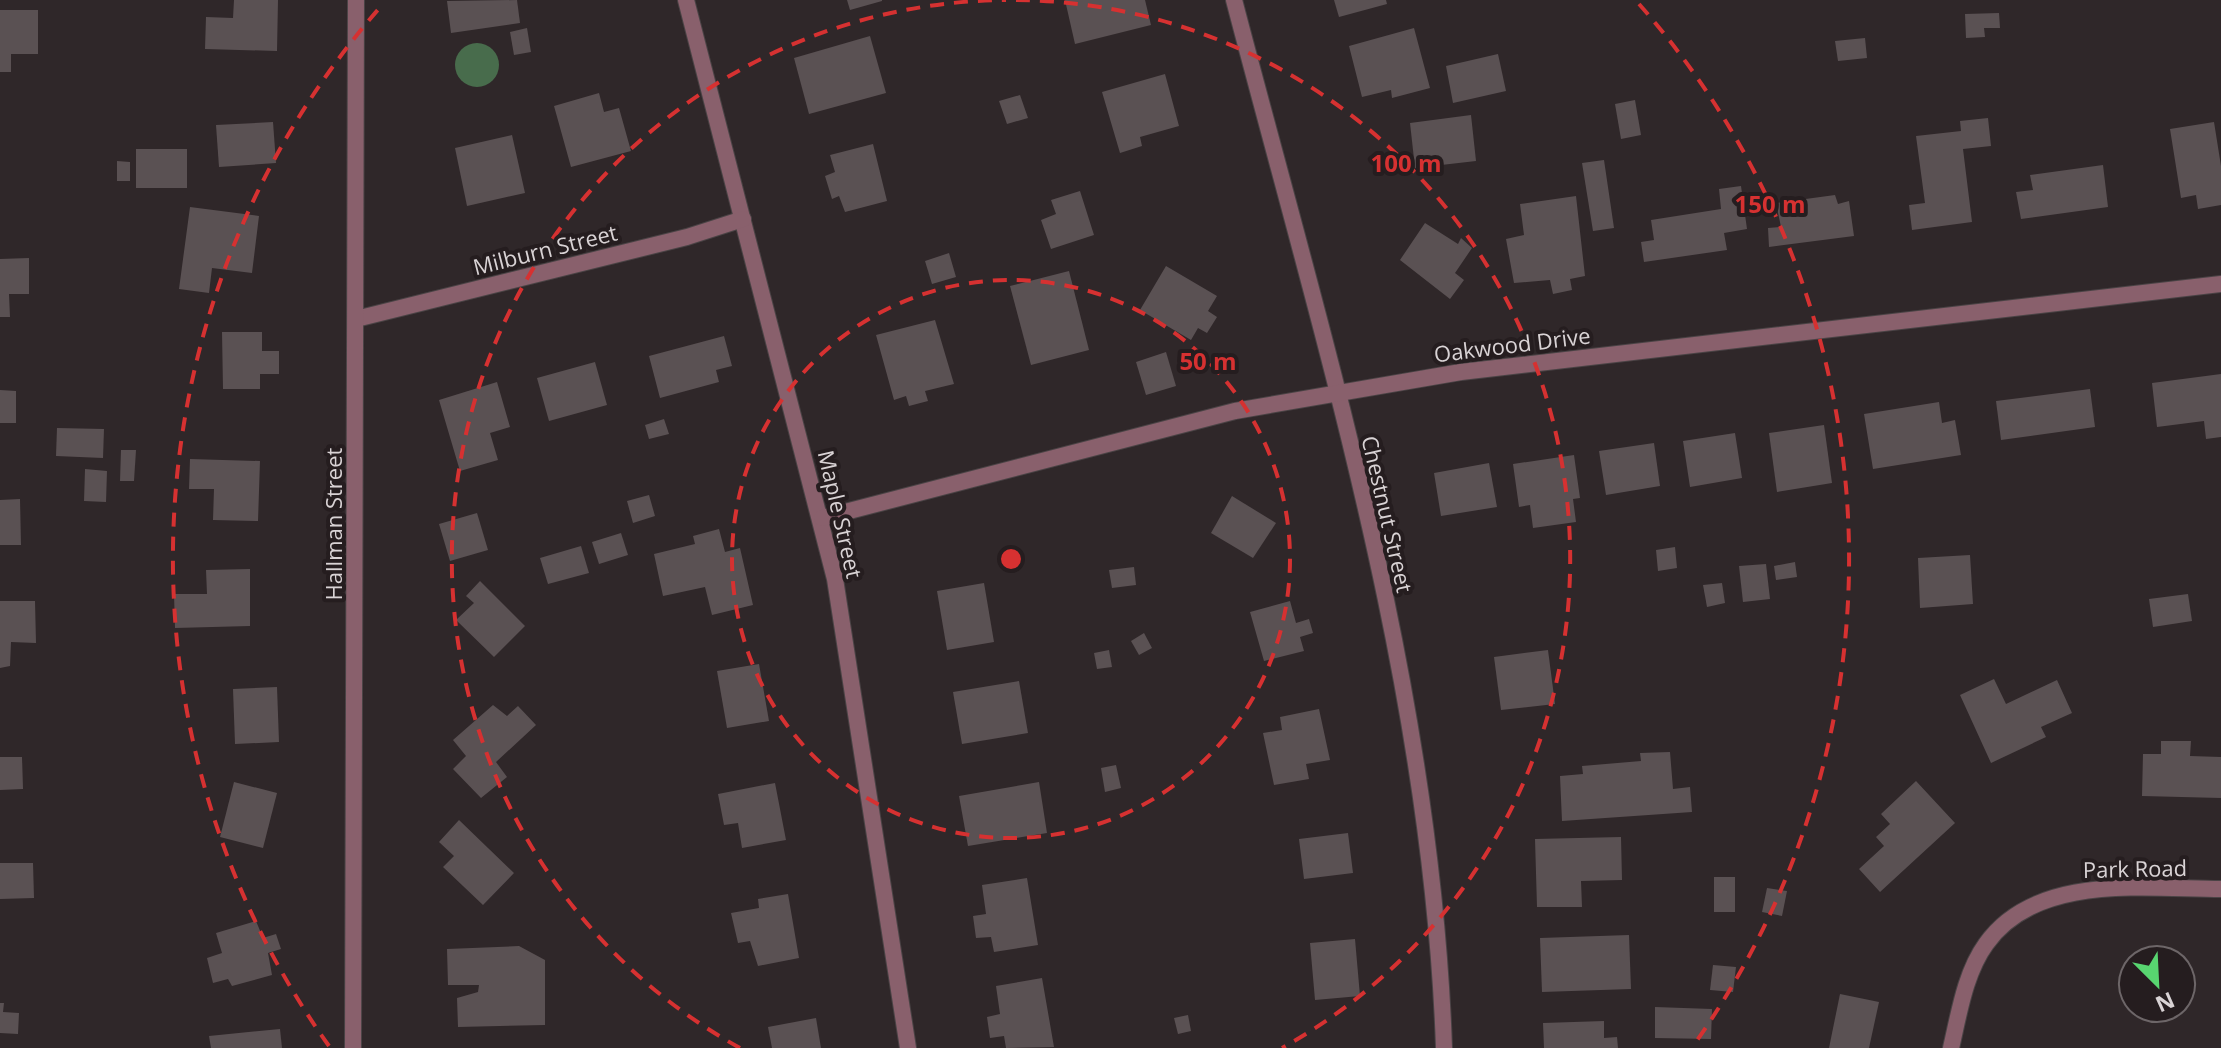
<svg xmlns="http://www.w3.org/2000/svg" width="2221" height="1048" font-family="'Open Sans',sans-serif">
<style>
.water{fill:#486c4c}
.building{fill:#5a5153}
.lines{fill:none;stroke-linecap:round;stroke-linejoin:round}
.street-casing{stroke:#4a4345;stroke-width:18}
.street{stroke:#89606c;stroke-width:16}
.ring{fill:none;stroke:#d63131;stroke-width:4;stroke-dasharray:14 10}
.labels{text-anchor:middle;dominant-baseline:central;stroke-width:8;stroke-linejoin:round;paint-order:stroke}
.street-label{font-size:22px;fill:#d9d3d5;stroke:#251d1f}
.centre{fill:#d63131;stroke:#251d1f;stroke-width:4}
.ring-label{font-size:24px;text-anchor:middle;font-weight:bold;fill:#d63131;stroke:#251d1f;stroke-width:8;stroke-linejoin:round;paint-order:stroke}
</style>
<rect width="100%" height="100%" fill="#2f2729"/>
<circle class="water" cx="477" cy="65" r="22"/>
<g class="building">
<polygon points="234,0 278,0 277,51 205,49 206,17 233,18"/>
<polygon points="517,0 520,23 451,33 447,1"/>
<polygon points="847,0 882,0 882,1 850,10"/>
<polygon points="1065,0 1145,0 1151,25 1075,44"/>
<polygon points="1334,0 1386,0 1387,4 1339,17"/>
<polygon points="0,10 38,10 38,54 11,54 11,72 0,72"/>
<polygon points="1999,13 2000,28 1984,28 1985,37 1966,38 1965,14"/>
<polygon points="527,28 531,52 514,55 510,32"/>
<polygon points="1414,28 1430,88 1392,98 1391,90 1362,97 1349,46"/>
<polygon points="870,36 886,93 809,114 794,58"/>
<polygon points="1865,38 1867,58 1838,61 1835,41"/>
<polygon points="1498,54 1506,91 1453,103 1446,66"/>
<polygon points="1165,74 1179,126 1140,137 1142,146 1120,153 1102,92"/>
<polygon points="599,93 604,112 619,108 631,151 571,167 554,106"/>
<polygon points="1020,95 1028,118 1007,124 999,101"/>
<polygon points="1635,100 1641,135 1621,139 1615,104"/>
<polygon points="1471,115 1476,161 1415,168 1410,123"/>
<polygon points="1988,118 1991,146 1963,149 1972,222 1912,230 1909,205 1925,203 1916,136 1961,131 1960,121"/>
<polygon points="273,122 276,163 219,167 216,125"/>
<polygon points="2214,122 2221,166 2221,205 2198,209 2196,195 2181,198 2170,129"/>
<polygon points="512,135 525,193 467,206 455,148"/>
<polygon points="873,144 887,201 845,212 839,196 832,199 825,176 835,172 830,155"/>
<rect x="136" y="149" width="51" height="39"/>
<polygon points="1604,160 1614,228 1593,231 1582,163"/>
<polygon points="117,161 130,162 130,181 117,181"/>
<polygon points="2103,165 2108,207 2021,219 2016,192 2033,190 2030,175"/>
<polygon points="1741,186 1747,229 1724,233 1727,250 1644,262 1641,242 1654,240 1651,220 1721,209 1719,189"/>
<polygon points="1080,191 1094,235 1051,249 1041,220 1056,214 1051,200"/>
<polygon points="1835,195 1838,204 1849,201 1854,236 1769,247 1768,228 1781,227 1776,203"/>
<polygon points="1576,196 1585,276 1570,279 1572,290 1553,294 1550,280 1514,283 1506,239 1524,235 1520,204"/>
<polygon points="190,207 259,216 252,273 212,268 209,293 179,289"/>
<polygon points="1425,223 1458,244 1461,238 1472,248 1455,273 1464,280 1450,299 1400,260"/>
<polygon points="949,253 956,277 932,284 925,261"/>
<polygon points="29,258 29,294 9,294 10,317 0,317 0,259"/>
<polygon points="1166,266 1217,296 1208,311 1217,317 1207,333 1198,328 1191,340 1140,310"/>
<polygon points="1069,271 1089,350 1031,365 1010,286"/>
<polygon points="935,320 954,384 925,391 928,401 909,406 906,396 894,400 876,335"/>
<polygon points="222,332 262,332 262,351 279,351 279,374 260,374 260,389 223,389"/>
<polygon points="724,336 732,366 716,370 719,382 660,398 649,356"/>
<polygon points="1166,352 1176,386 1146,395 1136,362"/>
<polygon points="595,362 607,405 549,421 537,378"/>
<polygon points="2221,374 2221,437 2206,439 2204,421 2157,427 2152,383"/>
<polygon points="497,382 510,427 490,433 498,460 460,471 439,400"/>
<polygon points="2090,389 2095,427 2001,440 1996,401"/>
<polygon points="0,390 16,391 16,423 0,423"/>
<polygon points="1939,402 1942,423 1955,420 1961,455 1873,469 1864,414"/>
<polygon points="664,419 669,434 649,439 645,425"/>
<polygon points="1824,425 1832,483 1777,492 1769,433"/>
<polygon points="57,428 104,429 103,458 56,456"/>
<polygon points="1735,433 1742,478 1690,487 1683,441"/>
<polygon points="1654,443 1660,486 1606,495 1599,451"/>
<polygon points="121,450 136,450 134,481 120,481"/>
<polygon points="1574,455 1580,498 1573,499 1576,522 1533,528 1530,505 1519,507 1513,464"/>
<polygon points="190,459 260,461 258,521 213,520 214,489 189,489"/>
<polygon points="1489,463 1497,507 1441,516 1434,473"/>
<polygon points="85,469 107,471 106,502 84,501"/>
<polygon points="649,495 655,516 633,523 627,501"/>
<polygon points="1232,496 1276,523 1253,558 1211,533"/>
<polygon points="20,499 21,545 0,545 0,500"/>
<polygon points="477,513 488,550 450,561 439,524"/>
<polygon points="719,529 725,552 740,548 753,605 712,615 705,587 663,596 654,554 695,544 693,536"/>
<polygon points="621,533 628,555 599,564 592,542"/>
<polygon points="581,546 589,573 548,584 540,558"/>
<polygon points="1675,547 1677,568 1658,571 1656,550"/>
<polygon points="1970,555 1973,604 1920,608 1918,558"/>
<polygon points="1795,562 1797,577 1776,580 1774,566"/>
<polygon points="1766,564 1770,599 1743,602 1739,566"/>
<polygon points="1134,567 1136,585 1112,588 1109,570"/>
<polygon points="250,569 250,626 175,628 174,594 207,594 206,570"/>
<polygon points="480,581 525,626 494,657 456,620 474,603 466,596"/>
<polygon points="984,583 994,642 947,650 937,591"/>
<polygon points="1722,583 1725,603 1707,607 1703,585"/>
<polygon points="2188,594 2192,621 2153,627 2149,599"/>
<polygon points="0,601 35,601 36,643 11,642 10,666 0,668"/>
<polygon points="1290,601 1296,623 1309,619 1313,633 1300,637 1304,651 1264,661 1250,612"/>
<polygon points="1144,633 1152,648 1139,655 1131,641"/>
<polygon points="1109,650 1112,667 1097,669 1094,653"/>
<polygon points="1548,650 1555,704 1501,710 1494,657"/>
<polygon points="759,664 769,721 727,728 717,671"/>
<polygon points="1994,679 2006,704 2057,680 2072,713 2041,727 2046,737 1991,763 1960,695"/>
<polygon points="1019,681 1028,733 962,744 953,692"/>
<polygon points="277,687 279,742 235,744 233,689"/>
<polygon points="493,705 507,716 518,706 536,725 496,762 507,777 481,798 453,769 466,756 453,740"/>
<polygon points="1319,709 1330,760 1306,764 1309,779 1274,785 1263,733 1282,730 1280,717"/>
<polygon points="2161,741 2191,741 2190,756 2221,757 2221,798 2142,796 2143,754 2161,754"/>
<polygon points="1670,752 1673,789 1690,787 1692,812 1562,821 1560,776 1583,774 1582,766 1641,761 1640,753"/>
<polygon points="0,757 22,757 23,789 0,790"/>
<polygon points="1116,765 1121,788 1105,792 1101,768"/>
<polygon points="1916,781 1955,823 1880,892 1859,869 1884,846 1876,837 1890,824 1881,814"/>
<polygon points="234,782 277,793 263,848 220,837"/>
<polygon points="1039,782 1047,833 968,846 959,796"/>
<polygon points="775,783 786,840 742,848 738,823 724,825 718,794"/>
<polygon points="459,820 514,873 483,905 443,867 454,856 439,842"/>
<polygon points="1348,833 1353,873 1304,879 1299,839"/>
<polygon points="1621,837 1622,880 1581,881 1582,907 1537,907 1535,839"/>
<polygon points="0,863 33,863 34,898 0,899"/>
<rect x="1714" y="877" width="21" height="35"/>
<polygon points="1027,878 1038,945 994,952 991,937 976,938 973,916 986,914 982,885"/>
<polygon points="1767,888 1787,891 1782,916 1762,912"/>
<polygon points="788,894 799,958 758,966 750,941 738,943 731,913 759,908 758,899"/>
<polygon points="256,921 263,938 276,934 281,949 268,953 272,975 232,986 228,979 213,983 207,958 222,953 216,933"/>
<polygon points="1629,935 1631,989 1542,992 1540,938"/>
<polygon points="1355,939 1360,996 1315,1000 1310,943"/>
<polygon points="519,946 545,960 545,1025 458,1027 457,998 478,992 479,985 448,985 447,949"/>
<polygon points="1713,965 1736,967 1733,992 1710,990"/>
<polygon points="1042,978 1054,1047 1006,1048 1004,1036 990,1038 987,1017 1000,1014 996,986"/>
<polygon points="1840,994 1879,1002 1869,1048 1829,1048"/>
<polygon points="0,1003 4,1003 3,1012 19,1013 18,1034 0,1033"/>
<polygon points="1655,1007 1712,1009 1711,1039 1655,1038"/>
<polygon points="1188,1015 1191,1031 1178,1034 1174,1018"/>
<polygon points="816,1018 821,1048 772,1048 768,1027"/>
<polygon points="1604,1021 1604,1038 1617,1037 1618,1048 1544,1048 1543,1023"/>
<polygon points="280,1029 282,1048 211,1048 209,1036"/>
</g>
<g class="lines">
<defs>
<g id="street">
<polyline points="686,0 835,579 908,1048"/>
<path d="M 1234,0 C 1324,344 1432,690 1444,1048"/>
<polyline points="356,319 687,237 743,219"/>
<polyline points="822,518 1235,411 1461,372 2221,284"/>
<polyline points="353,1048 356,0"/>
<path d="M 1951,1048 C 1959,1014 1965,973 1986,944 C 2036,873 2146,889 2221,889"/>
</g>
</defs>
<use href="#street" class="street-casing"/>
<use href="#street" class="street"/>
</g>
<g class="ring">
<circle cx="1011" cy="559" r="279"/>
<path d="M740 1048A559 559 0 0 1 1006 0M1016 0A559 559 0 0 1 1282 1048"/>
<path d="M329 1046A838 838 0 0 1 383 4M1639 4A838 838 0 0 1 1693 1046"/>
</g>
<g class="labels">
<g class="street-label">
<text transform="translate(545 249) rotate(-14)">Milburn Street</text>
<text transform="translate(1512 344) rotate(-7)">Oakwood Drive</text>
<text transform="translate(841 514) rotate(77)">Maple Street</text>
<text transform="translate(1388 514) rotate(77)">Chestnut Street</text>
<text transform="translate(333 524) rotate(-90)">Hallman Street</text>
<text transform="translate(2135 868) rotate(-1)">Park Road</text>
</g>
</g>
<circle cx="1011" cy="559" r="12" class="centre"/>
<g class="ring-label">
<text x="1406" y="172">100 m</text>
<text x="1770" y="213">150 m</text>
<text x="1208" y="370">50 m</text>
</g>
<g transform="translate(2157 984) rotate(156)"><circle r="38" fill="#251d1f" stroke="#6d6668" stroke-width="2"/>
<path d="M0-6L14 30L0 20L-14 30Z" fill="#58d570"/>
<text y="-12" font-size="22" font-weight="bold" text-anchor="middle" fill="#d9d3d5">N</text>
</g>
</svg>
